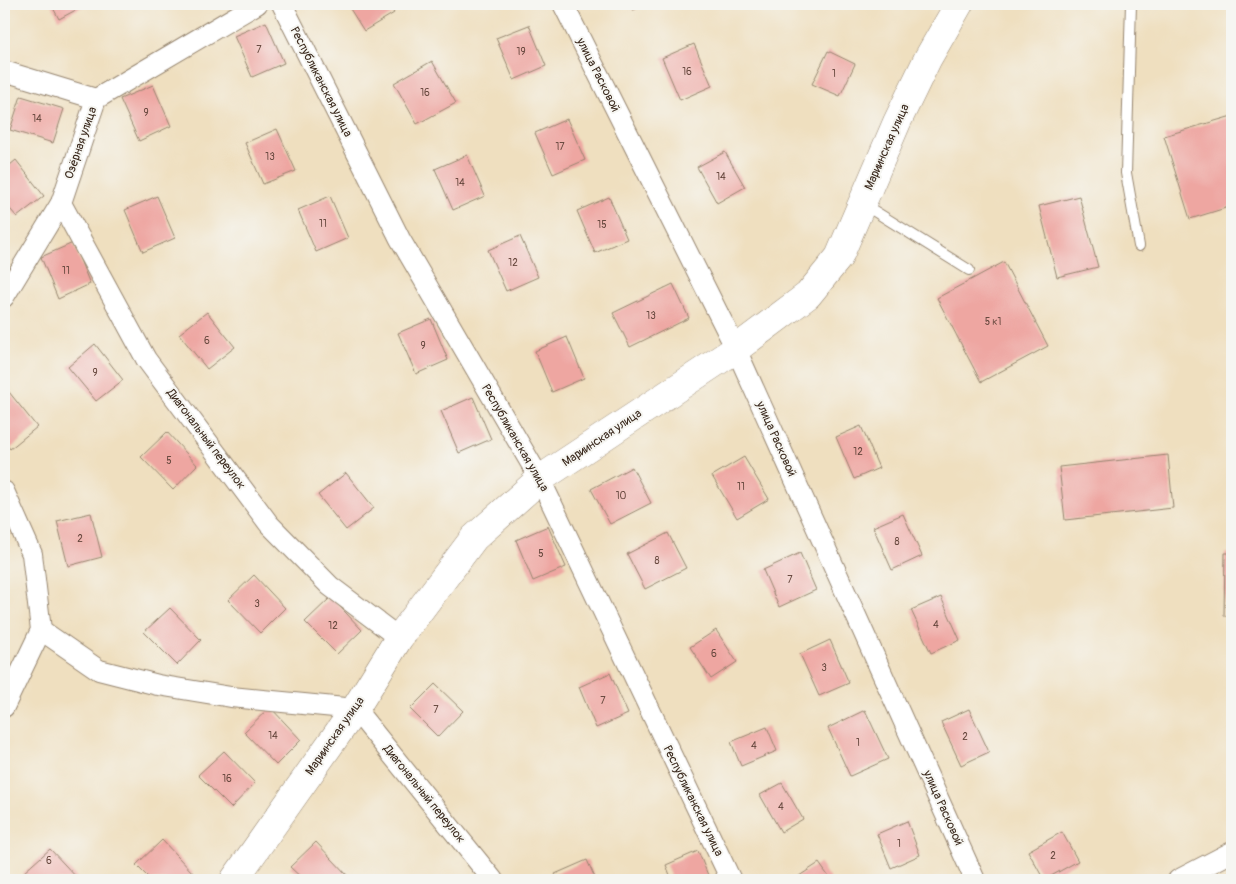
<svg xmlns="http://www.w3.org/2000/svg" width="1236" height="884" font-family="Pangolin,sans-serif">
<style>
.building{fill:#eea6a1}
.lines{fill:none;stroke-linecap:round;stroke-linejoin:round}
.lane-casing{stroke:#95846e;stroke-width:12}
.street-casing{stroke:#95846e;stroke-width:22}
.secondary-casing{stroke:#95846e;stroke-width:29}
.lane{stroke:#fff;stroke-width:10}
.street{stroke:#fff;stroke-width:20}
.secondary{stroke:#fff;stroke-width:28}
.labels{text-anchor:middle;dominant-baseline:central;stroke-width:4;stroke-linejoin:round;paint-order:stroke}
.number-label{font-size:10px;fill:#68493f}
.street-label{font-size:12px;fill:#3b2a1e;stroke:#f6f6f2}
</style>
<rect width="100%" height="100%" fill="#f6f6f2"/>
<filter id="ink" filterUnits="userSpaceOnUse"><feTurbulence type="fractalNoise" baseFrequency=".02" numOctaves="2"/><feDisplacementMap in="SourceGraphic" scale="10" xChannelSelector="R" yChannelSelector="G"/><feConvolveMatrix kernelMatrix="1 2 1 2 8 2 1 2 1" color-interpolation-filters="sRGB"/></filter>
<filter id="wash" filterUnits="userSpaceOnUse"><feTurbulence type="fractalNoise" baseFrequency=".0096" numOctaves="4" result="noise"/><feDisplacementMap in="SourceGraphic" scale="20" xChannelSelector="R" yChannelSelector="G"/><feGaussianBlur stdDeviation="1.12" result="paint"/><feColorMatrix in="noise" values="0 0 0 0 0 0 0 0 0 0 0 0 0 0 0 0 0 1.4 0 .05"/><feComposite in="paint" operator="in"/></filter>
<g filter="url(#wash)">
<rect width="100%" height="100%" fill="#efdfbf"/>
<g id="blocks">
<g class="building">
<polygon points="51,4 87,4 59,19"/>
<polygon points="347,4 388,4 394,13 364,31"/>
<polygon points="631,4 648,4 633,10"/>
<polygon points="266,22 284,63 252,77 234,36"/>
<polygon points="529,25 546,66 514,80 496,38"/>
<polygon points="694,44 712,86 680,100 662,58"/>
<polygon points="828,51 855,64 840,96 812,84"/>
<polygon points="432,61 456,103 417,124 394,83"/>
<polygon points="153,85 171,126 139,141 120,99"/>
<polygon points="21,96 64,109 53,143 10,130"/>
<polygon points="1232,116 1232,206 1190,219 1164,136"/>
<polygon points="567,119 585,160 553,174 535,133"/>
<polygon points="277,129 296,171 263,184 245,143"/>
<polygon points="725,152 745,187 717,203 697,167"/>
<polygon points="467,155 485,196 453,210 435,169"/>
<polygon points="16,160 44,196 17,217 4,202 4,170"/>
<polygon points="157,196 175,238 143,252 125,210"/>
<polygon points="330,196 348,238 316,252 298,210"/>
<polygon points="1079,196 1098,267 1057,277 1039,206"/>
<polygon points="609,197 627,239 595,253 577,211"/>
<polygon points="520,236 538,277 506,291 488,250"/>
<polygon points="73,243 90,284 58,299 41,257"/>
<polygon points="1004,262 1048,346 981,382 937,298"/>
<polygon points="673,284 689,318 630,347 613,313"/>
<polygon points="207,312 235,347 207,369 179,334"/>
<polygon points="431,319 448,360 416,374 398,333"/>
<polygon points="567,337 584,378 552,392 535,351"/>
<polygon points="95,344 123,380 96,401 68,367"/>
<polygon points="9,392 37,427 10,449 4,441 4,396"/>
<polygon points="473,397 491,439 459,453 441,411"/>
<polygon points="861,426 879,468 854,479 836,437"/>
<polygon points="167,432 197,465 173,490 141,457"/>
<polygon points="1168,455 1173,508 1065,520 1059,467"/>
<polygon points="744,457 769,499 737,518 712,476"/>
<polygon points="632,467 651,503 610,524 591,489"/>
<polygon points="346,473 374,508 346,530 318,495"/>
<polygon points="91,513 102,557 68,566 57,521"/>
<polygon points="903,514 922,556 892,570 873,527"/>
<polygon points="548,526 566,567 533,581 516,540"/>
<polygon points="668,533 686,568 645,589 627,554"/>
<polygon points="800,553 816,590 779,607 763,570"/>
<polygon points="1225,553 1232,553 1232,616 1224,616"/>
<polygon points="254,575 285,608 260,633 228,600"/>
<polygon points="331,597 362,630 337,654 305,622"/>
<polygon points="941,597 960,640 931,653 911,610"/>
<polygon points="170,608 201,640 177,665 144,632"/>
<polygon points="716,630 737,662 711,679 690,647"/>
<polygon points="830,640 849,683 819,696 800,654"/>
<polygon points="610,673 628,714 596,728 579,687"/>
<polygon points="435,684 463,711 438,737 410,709"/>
<polygon points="270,707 301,740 276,765 244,732"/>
<polygon points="969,709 989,752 961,765 941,722"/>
<polygon points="865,710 888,759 850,776 828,728"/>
<polygon points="767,727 777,751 741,766 731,742"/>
<polygon points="224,751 255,783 231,808 198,775"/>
<polygon points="782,783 803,819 781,832 760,795"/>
<polygon points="907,821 920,855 891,868 877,834"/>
<polygon points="1062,832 1078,861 1044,880 1028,851"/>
<polygon points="162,840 193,873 186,880 151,880 136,865"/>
<polygon points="316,842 347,875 342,880 304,880 290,867"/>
<polygon points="50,849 79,880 30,880 23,873"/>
<polygon points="698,851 710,880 672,880 666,865"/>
<polygon points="587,860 596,880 558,880 555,874"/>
<polygon points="819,863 831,880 793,880"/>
</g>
</g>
</g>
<g filter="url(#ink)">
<use href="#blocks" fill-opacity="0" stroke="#95846e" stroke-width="1"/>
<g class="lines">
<defs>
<g id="lane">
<polyline points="1131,4 1126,173 1139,246"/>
<polyline points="863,204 969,270"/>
</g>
<g id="street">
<polyline points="282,4 400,239 540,479 731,880"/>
<polyline points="563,4 736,349 975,880"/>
<polyline points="4,71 96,99"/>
<polyline points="61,203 146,359 269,524 330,586 399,638"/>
<polyline points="4,297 61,203 96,99 257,4"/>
<polyline points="4,491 32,554 41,630 4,707"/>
<polyline points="41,630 99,670 158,685 231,697 355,709 493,880"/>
<polyline points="1178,880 1232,852"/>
</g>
<polyline id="secondary" points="234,880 355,709 399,638 474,538 540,479 736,349 808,295 839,257 897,122 928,58 959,4"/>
</defs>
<use href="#lane" class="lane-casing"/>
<use href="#street" class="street-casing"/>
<use href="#secondary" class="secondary-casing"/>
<use href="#lane" class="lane"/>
<use href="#street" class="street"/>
<use href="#secondary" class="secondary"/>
</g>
</g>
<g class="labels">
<g class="number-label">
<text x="259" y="50">7</text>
<text x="521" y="52">19</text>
<text x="687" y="72">16</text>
<text x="834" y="74">1</text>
<text x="425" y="93">16</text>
<text x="146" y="113">9</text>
<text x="37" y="119">14</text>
<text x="560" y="147">17</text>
<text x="270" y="157">13</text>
<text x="721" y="177">14</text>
<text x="460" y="183">14</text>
<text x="323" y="224">11</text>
<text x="602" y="225">15</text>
<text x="513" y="263">12</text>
<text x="66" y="271">11</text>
<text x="651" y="316">13</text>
<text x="993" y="322">5 к1</text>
<text x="207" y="341">6</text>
<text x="423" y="346">9</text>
<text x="95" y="373">9</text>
<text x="858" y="452">12</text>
<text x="169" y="461">5</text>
<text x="741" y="487">11</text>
<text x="621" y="496">10</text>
<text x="80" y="539">2</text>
<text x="897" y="542">8</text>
<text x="541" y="554">5</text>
<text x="657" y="561">8</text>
<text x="790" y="580">7</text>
<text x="257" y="604">3</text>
<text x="936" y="625">4</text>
<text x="333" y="626">12</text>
<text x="714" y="654">6</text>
<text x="824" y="668">3</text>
<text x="603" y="701">7</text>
<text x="436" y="710">7</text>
<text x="273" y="736">14</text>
<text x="965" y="737">2</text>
<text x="858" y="743">1</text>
<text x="754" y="746">4</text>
<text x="227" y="779">16</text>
<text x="781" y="807">4</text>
<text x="899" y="844">1</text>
<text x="1053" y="856">2</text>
<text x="49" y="861">6</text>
</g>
<g class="street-label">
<text transform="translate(598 75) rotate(63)">улица Расковой</text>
<text transform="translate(321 82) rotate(63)">Республиканская улица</text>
<text transform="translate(81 143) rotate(-71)">Озёрная улица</text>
<text transform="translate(887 147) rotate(-66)">Мариинская улица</text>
<text transform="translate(515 438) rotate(60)">Республиканская улица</text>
<text transform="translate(602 438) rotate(-34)">Мариинская улица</text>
<text transform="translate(206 439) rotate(53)">Диагональный переулок</text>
<text transform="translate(776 439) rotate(66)">улица Расковой</text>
<text transform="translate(335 736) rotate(-55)">Мариинская улица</text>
<text transform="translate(424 794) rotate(51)">Диагональный переулок</text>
<text transform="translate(693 801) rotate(64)">Республиканская улица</text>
<text transform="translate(943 808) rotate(66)">улица Расковой</text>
</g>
</g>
<rect width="1236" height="884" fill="none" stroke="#f6f6f2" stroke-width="20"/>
</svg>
